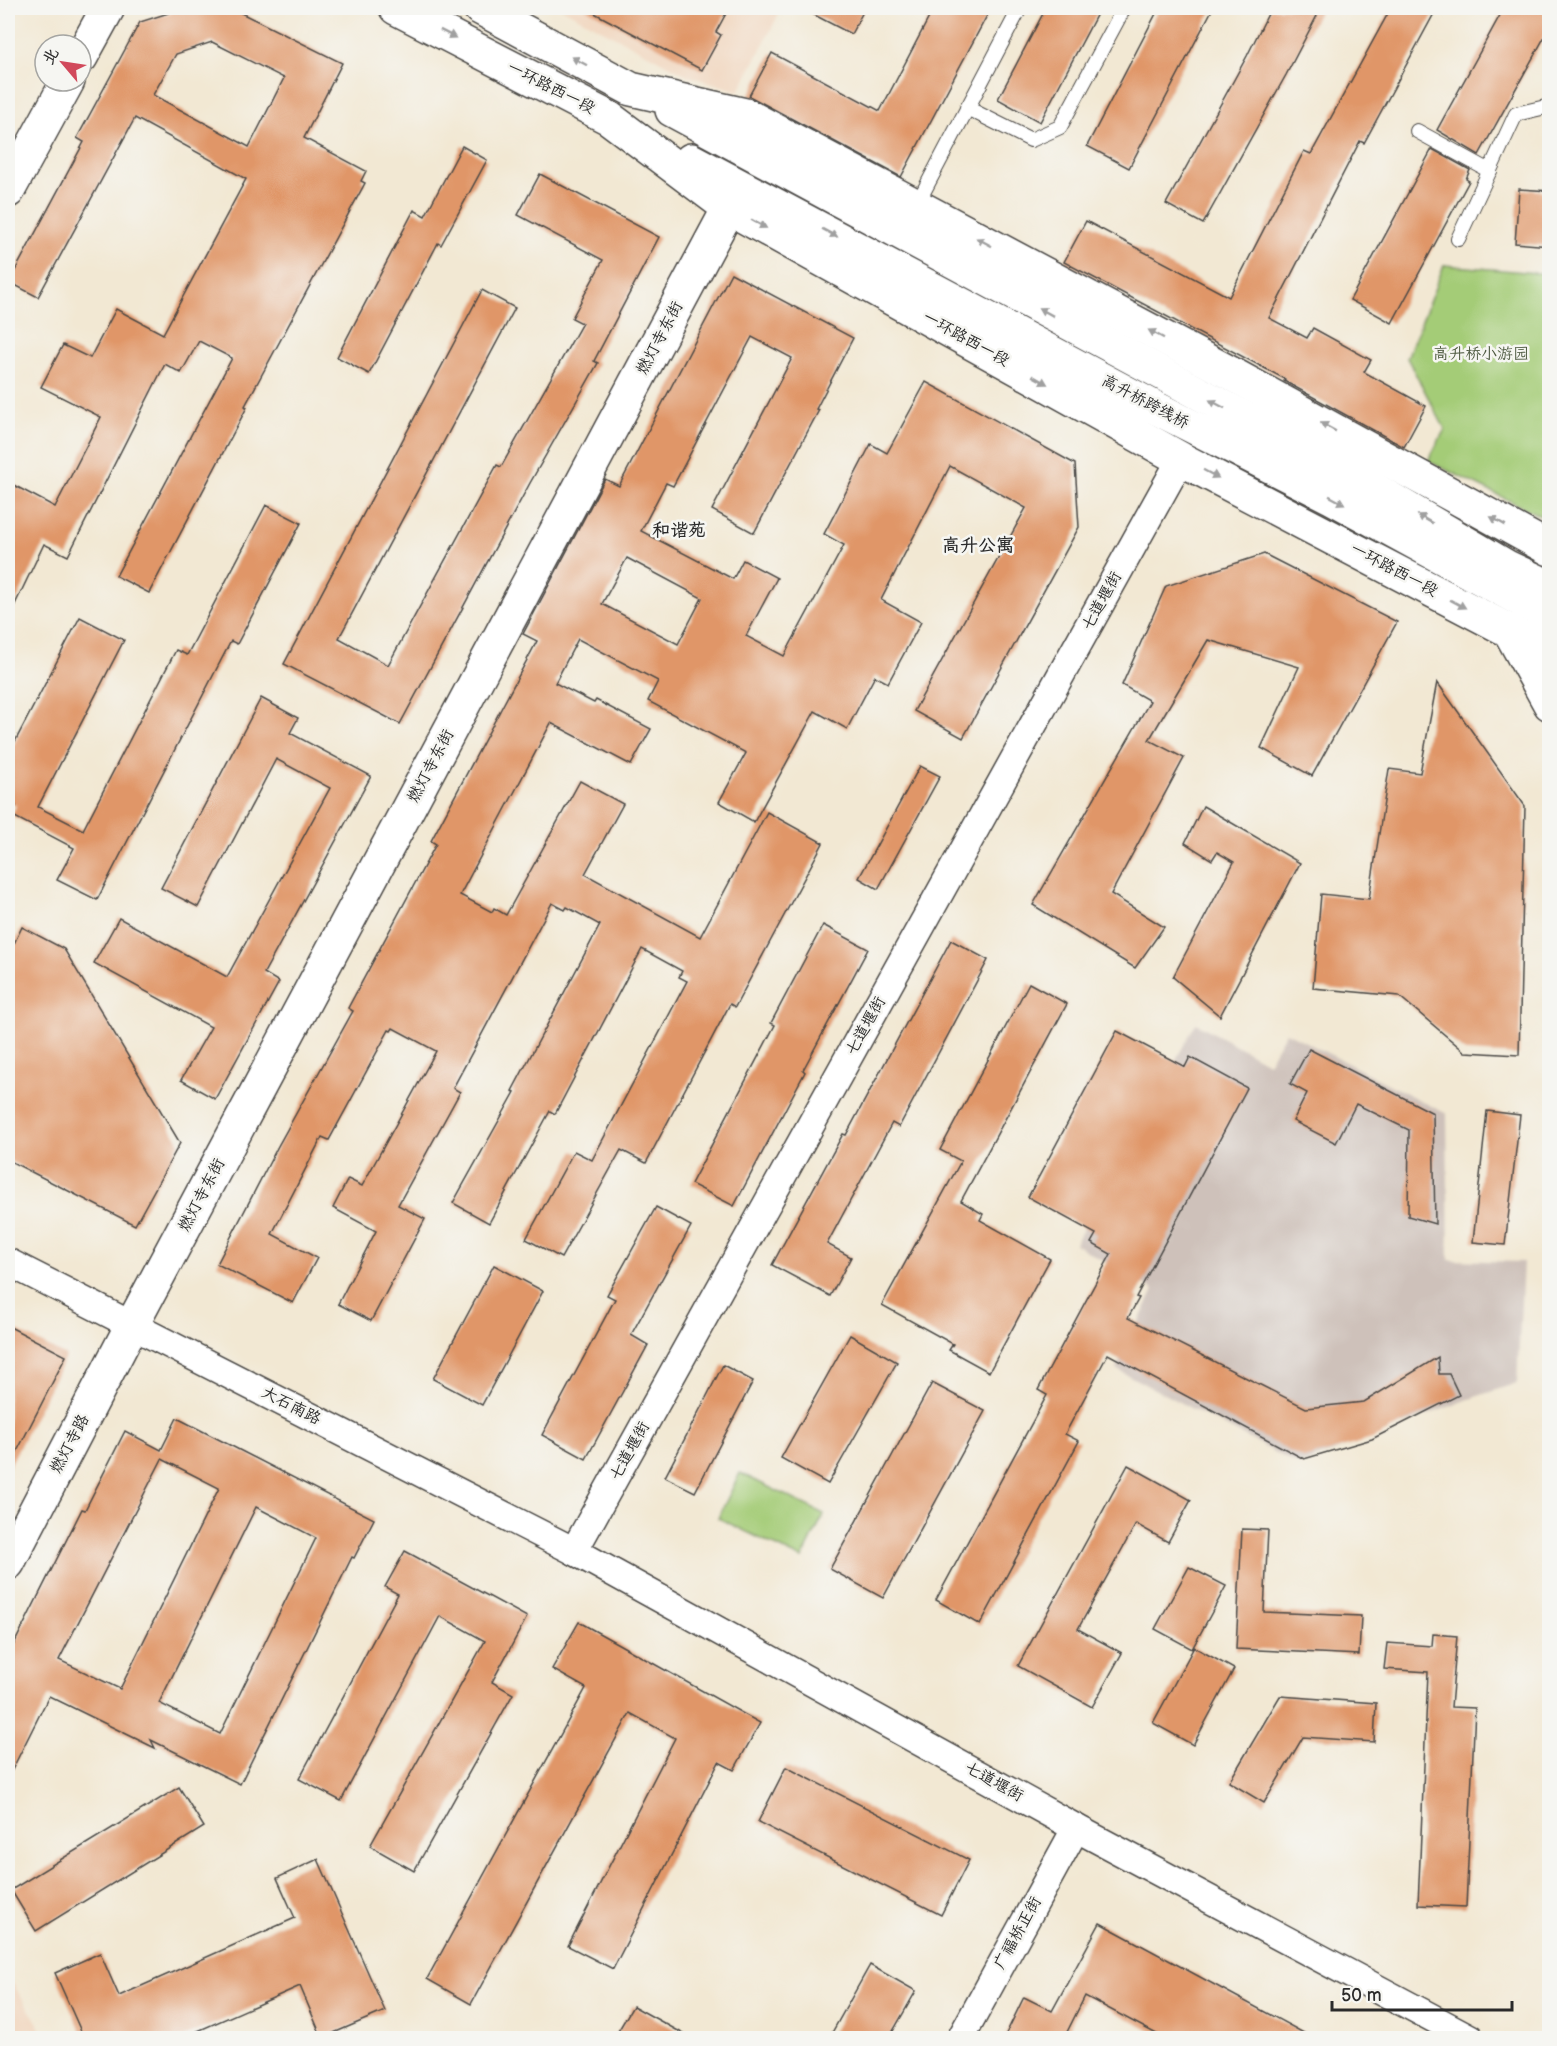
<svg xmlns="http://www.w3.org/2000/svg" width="1557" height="2046" font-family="'Balsamiq Sans','LXGW WenKai TC',sans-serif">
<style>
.built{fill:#f1d5bd}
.industrial{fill:#cec1ba}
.green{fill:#a4cc77;stroke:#687c51;stroke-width:1.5}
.building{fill:#e09668;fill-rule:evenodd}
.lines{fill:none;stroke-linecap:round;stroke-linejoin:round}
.lane-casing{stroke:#494744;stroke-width:16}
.street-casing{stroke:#494744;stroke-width:30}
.secondary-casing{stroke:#494744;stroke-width:36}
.primary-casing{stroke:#494744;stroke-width:36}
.lane{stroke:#fff;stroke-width:14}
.street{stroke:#fff;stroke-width:27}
.secondary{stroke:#fff;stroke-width:33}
.primary{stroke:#fff;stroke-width:33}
.oneway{fill:#a0a0a0}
.labels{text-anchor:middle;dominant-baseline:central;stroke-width:5;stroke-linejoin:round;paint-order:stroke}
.street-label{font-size:16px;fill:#2b2b2b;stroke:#f6f6f2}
.park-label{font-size:16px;fill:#4f5b42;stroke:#f6f6f2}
.neighbourhood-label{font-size:18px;font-weight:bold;fill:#2b2b2b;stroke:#f6f6f2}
</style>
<rect width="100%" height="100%" fill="#f6f6f2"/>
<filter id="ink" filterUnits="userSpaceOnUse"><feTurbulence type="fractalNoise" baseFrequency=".0167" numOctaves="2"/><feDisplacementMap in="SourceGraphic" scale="12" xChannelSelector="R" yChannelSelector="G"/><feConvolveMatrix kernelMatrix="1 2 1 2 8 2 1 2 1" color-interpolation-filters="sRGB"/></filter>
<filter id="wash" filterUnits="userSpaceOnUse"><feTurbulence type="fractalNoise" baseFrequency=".008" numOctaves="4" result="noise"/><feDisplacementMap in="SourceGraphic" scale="24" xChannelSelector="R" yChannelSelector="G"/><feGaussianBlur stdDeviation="1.35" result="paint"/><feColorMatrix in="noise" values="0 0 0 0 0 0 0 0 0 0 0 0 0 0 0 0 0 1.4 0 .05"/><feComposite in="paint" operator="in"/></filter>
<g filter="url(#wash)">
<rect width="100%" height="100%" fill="#f2e8d3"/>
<g class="built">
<polygon points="561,8 782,8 739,91 689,76"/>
<polygon points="8,1976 47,2038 8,2038"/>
</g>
<polygon class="industrial" points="1196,1023 1268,1063 1286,1032 1447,1114 1449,1260 1523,1262 1517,1383 1469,1399 1299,1465 1116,1369 1154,1290 1075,1244"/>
<g class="green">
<polygon points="1444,265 1549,274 1549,520 1428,461 1445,429 1407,358"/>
<polygon points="740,1473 824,1514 802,1559 718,1518"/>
</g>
<g id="blocks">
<g class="building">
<path d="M 184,8 L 231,8 L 342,63 L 304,138 L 366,171 L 361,181 L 365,183 L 245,406 L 247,407 L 149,593 L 116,576 L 232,358 L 199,341 L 181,373 L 165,364 L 68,556 L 44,544 L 8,619 L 8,482 L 55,507 L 101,417 L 41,387 L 63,345 L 90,358 L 116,309 L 163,334 L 246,179 L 135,118 L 38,297 L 9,282 L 84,142 L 77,138 L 140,22 ZM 212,42 L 284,78 L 249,147 L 153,95 L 176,54 Z"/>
<polygon points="585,8 729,8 716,32 721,35 702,70"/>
<polygon points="801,8 865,8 851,34"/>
<polygon points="934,8 991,8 901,177 749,96 772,53 880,111"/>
<polygon points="1046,8 1100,8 1040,122 998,99"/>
<polygon points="1159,8 1213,8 1129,168 1087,146"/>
<polygon points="1271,8 1321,8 1286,75 1203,224 1166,204 1247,56"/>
<polygon points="1391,8 1437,8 1364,143 1360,141 1269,318 1307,338 1313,328 1371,360 1364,372 1426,406 1404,447 1284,381 1285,379 1064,262 1086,221 1229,297 1304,151 1311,154"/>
<polygon points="1504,8 1550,8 1550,27 1479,155 1437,130"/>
<polygon points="462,146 487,160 441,245 438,243 369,374 337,357 414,210 425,216"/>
<polygon points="1432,149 1470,170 1466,179 1469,181 1392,323 1350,300"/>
<polygon points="540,174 659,237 594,361 598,363 530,483 400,724 284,664 482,290 515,308 339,638 388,665 497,465 501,467 582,323 572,318 603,260 518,215"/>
<polygon points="1519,189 1550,191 1550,246 1515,243"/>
<path d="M 731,273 L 853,338 L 816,409 L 819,410 L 754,533 L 712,510 L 792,358 L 752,337 L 673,486 L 666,483 L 641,531 L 733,579 L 743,560 L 777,578 L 746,636 L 784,656 L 844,545 L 824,534 L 871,444 L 887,453 L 926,382 L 1075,464 L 1079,527 L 963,738 L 914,711 L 1026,508 L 950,466 L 881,600 L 921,622 L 888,683 L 875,676 L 847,729 L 815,711 L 754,822 L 719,802 L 746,753 L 648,701 L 658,681 L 578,639 L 555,683 L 594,703 L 596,700 L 651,729 L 631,765 L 551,723 L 460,895 L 492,912 L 494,908 L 506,915 L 580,781 L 623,804 L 585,874 L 700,937 L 767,812 L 823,843 L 735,1007 L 730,1004 L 646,1163 L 621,1150 L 561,1258 L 526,1239 L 574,1151 L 592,1160 L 687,981 L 679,977 L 682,971 L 642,949 L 555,1114 L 550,1111 L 489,1223 L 453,1203 L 515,1092 L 512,1091 L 600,925 L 567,907 L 565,910 L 552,903 L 453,1088 L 460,1092 L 398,1205 L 425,1219 L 371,1321 L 338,1304 L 376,1231 L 333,1208 L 348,1179 L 362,1186 L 436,1051 L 393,1028 L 391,1031 L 389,1030 L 329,1140 L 322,1137 L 272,1234 L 317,1258 L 293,1303 L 217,1264 L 278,1146 L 353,1011 L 348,1008 L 436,844 L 431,841 L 537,641 L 523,634 L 605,479 L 619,486 ZM 627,558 L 702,598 L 678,644 L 602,604 Z"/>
<polygon points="266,505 301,523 237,644 231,641 97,900 57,880 74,848 11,815 16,806 8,801 8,755 80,617 124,640 38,807 83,830 176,650 187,655"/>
<polygon points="1264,554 1397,622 1312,776 1261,748 1299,667 1208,640 1149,740 1184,758 1111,894 1164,927 1135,968 1033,905 1150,701 1122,685 1166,586"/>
<polygon points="1437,682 1525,806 1519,1055 1465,1052 1399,996 1313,988 1321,894 1369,899 1389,769 1420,773"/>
<polygon points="261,698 298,718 290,733 371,776 264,973 279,982 215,1099 181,1080 211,1027 94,963 119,918 227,977 330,788 276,759 198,907 161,888"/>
<polygon points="920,766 940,776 878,889 859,878"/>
<polygon points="1203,806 1300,863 1220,1016 1173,977 1234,862 1217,852 1212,860 1185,843"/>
<polygon points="823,925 868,949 803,1070 805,1072 734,1206 691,1184 775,1025 771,1023"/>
<polygon points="22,927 64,949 180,1143 135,1225 8,1160 8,956"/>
<polygon points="951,940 988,960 899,1127 892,1123 827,1244 851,1257 830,1296 772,1265 843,1134 846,1135"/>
<polygon points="1029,983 1067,1004 961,1201 983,1214 980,1220 1050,1259 989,1372 949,1350 953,1344 882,1305 961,1161 940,1150"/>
<polygon points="1117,1031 1185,1067 1190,1057 1247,1088 1136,1297 1139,1298 1128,1318 1306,1408 1364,1402 1438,1357 1439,1374 1449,1374 1459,1395 1372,1439 1304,1459 1108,1354 1065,1434 1079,1441 980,1625 936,1600 1047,1395 1038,1390 1111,1254 1091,1243 1096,1234 1028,1197"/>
<polygon points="1309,1049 1433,1113 1435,1224 1408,1216 1409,1130 1356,1104 1336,1143 1293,1121 1307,1093 1290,1084"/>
<polygon points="1487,1111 1520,1115 1505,1245 1473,1242"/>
<polygon points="656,1207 691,1226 631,1335 648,1345 586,1459 542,1435 615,1299 607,1295"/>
<polygon points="494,1265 543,1291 482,1405 433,1379"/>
<polygon points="8,1326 66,1356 8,1469"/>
<polygon points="850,1335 897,1362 828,1484 781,1458"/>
<polygon points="723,1365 753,1381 695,1492 665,1477"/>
<polygon points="932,1383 985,1411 883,1598 830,1569"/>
<path d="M 177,1418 L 374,1519 L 354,1558 L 352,1557 L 240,1784 L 151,1740 L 155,1748 L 49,1696 L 8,1778 L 8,1656 L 82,1509 L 85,1510 L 125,1431 L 161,1450 ZM 162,1459 L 219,1488 L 120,1689 L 59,1660 ZM 256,1507 L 316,1538 L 220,1734 L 159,1703 Z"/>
<polygon points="1128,1465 1191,1500 1168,1542 1136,1524 1078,1629 1122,1653 1092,1707 1018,1666"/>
<polygon points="1242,1529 1268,1530 1264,1612 1361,1616 1359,1655 1236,1649"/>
<polygon points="405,1551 527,1617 492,1682 513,1694 414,1871 370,1846 485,1641 440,1616 341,1801 299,1779 398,1594 385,1587"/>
<polygon points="1189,1567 1226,1586 1192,1649 1155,1629"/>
<polygon points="579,1622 760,1723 734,1770 719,1762 613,1969 568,1946 675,1738 630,1713 471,2004 427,1979 586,1688 552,1669"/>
<polygon points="1433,1634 1457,1636 1451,1707 1475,1708 1466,1907 1418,1905 1428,1672 1384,1669 1387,1643 1432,1646"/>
<polygon points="1194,1647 1234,1669 1193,1745 1153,1723"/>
<polygon points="1280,1696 1376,1703 1374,1742 1303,1737 1264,1803 1229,1782"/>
<polygon points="786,1767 969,1860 941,1915 758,1822"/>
<polygon points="179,1787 204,1827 36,1931 11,1890"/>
<polygon points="318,1859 385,2011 322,2038 300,1986 182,2038 84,2038 55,1973 100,1953 119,1996 295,1918 277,1878"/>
<polygon points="1100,1923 1313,2038 1164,2038 1085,1996 1064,2038 1004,2038 1024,1997 1052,2011"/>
<polygon points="870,1965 916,1991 889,2038 829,2038"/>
<polygon points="633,2006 691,2038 614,2038"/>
</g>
</g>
</g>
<g filter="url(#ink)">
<use href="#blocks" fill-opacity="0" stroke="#494744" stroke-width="1.5"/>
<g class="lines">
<defs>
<g id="lane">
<polyline points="967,108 1031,140 1060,127 1124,8"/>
<polyline points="1417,131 1490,171"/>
<polyline points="916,206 1020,8"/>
<polyline points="1458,239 1516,114 1550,106"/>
</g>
<g id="street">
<polyline points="1181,459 574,1551 1076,1828 1470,2038"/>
<polyline points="8,1262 574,1551"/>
<polyline points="961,2038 1076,1828"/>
</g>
<g id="secondary">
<polyline points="81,57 108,8"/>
<polyline points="8,191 68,81"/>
<polyline points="8,1563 132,1325 729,208"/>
</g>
<g id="primary">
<polyline points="396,8 609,118 729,208 1181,459 1550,652"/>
<polyline points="480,8 631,89 746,115 1232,374 1550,549"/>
<polyline points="672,110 1340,469 1507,567 1550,587"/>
<polyline points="691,160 1150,405 1331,497 1550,616"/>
<polyline points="1509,630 1550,704"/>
</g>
</defs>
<use href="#lane" class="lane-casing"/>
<use href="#street" class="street-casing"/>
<use href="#secondary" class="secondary-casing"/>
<use href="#primary" class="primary-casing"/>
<use href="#lane" class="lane"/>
<use href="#street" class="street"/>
<use href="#secondary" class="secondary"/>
<use href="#primary" class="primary"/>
</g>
<defs><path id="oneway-solid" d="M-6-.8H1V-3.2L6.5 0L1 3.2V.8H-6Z" transform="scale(1.5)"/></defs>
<g class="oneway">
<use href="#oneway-solid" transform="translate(448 34) rotate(27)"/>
<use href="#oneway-solid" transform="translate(579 61) rotate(-152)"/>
<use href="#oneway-solid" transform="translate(759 224) rotate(29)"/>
<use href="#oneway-solid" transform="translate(830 233) rotate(28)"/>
<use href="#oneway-solid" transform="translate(984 242) rotate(-152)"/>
<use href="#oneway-solid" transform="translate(1046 312) rotate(-151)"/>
<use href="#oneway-solid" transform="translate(1156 334) rotate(-152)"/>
<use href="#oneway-solid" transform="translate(1040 380) rotate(29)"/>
<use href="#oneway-solid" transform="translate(1217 404) rotate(-152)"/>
<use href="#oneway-solid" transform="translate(1328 427) rotate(-151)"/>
<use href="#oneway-solid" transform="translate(1211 474) rotate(28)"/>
<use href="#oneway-solid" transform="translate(1337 500) rotate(28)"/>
<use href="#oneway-solid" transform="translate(1425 519) rotate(-150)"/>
<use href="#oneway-solid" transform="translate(1498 521) rotate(-151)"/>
<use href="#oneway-solid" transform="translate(1458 604) rotate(28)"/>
</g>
</g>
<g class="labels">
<g class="street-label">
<text transform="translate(551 88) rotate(27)">一环路西一段</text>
<text transform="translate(660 338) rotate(-62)">燃灯寺东街</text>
<text transform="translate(966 339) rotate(29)">一环路西一段</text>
<text transform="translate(1145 402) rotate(28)">高升桥跨线桥</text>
<text transform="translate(1394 570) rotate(28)">一环路西一段</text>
<text transform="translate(1102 601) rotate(-61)">七道堰街</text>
<text transform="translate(431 766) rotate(-62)">燃灯寺东街</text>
<text transform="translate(866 1026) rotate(-61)">七道堰街</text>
<text transform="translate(202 1195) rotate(-62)">燃灯寺东街</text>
<text transform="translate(291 1406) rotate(27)">大石南路</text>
<text transform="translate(70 1444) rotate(-62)">燃灯寺路</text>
<text transform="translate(630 1451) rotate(-61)">七道堰街</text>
<text transform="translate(994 1782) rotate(29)">七道堰街</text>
<text transform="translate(1018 1933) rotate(-61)">广福桥正街</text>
</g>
<g class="park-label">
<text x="1481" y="354">高升桥小游园</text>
</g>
<g class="neighbourhood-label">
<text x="679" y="530">和谐苑</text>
<text x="978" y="545">高升公寓</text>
</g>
</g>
<rect width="1557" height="2046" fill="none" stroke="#f6f6f2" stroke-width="30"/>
<g transform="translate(63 63) rotate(299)"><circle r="28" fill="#f6f6f2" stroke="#a5a5a2" stroke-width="1.5"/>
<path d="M0-4.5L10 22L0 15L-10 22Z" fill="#d1495b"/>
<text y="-9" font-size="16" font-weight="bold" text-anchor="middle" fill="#2b2b2b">北</text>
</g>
<path d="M1332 2001v9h180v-9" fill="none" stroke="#2b2b2b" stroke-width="3"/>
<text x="1341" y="2001" font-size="18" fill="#2b2b2b" stroke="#f6f6f2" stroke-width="4.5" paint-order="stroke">50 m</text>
</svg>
